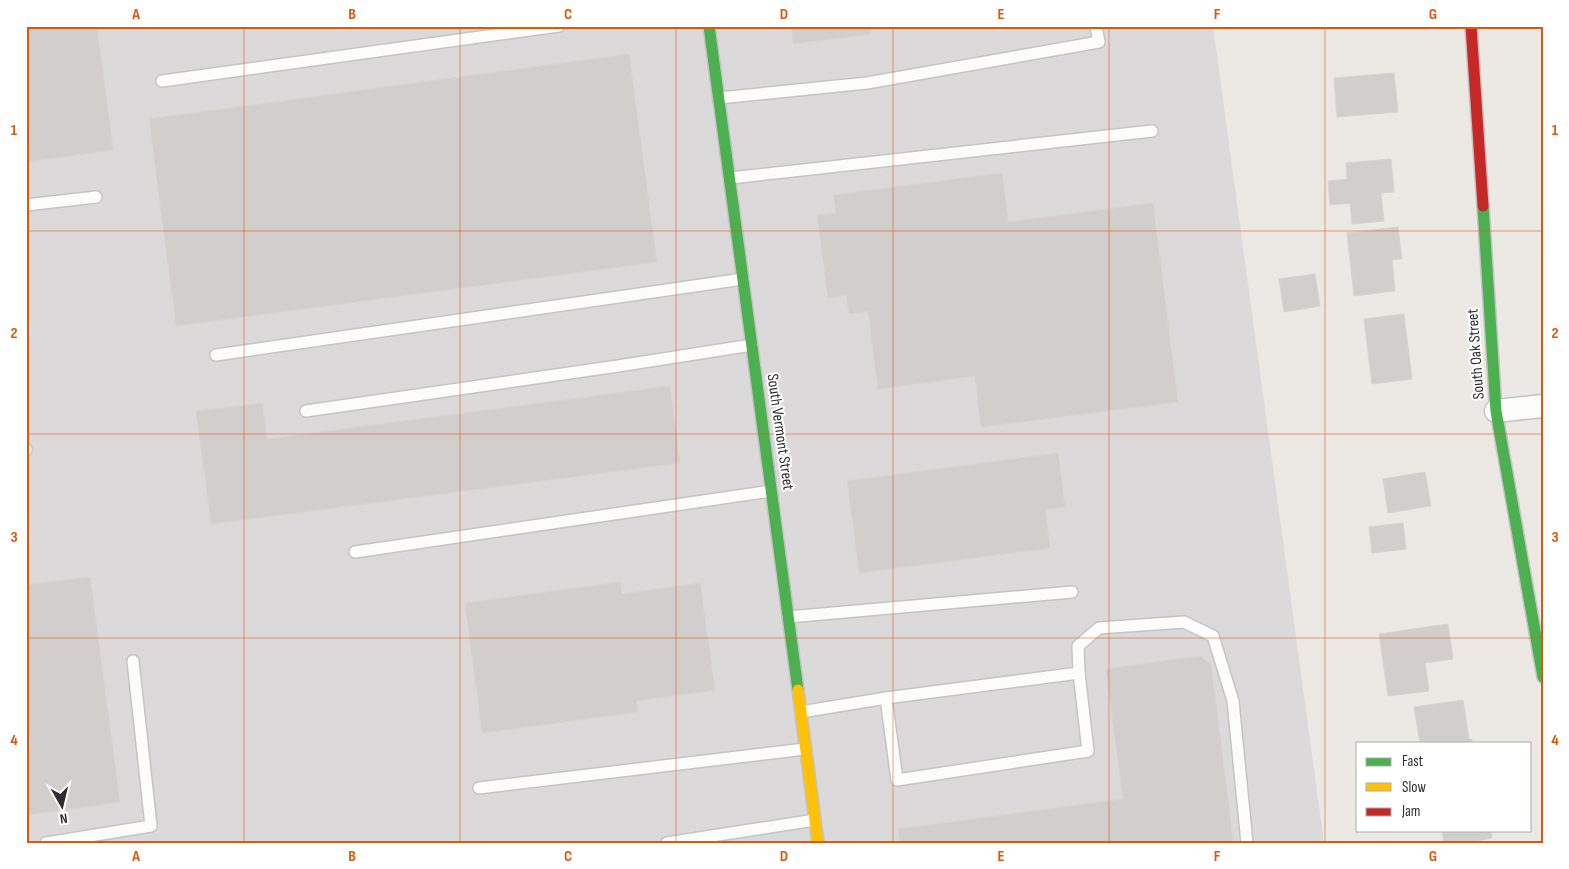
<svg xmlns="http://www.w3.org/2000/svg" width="1569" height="869" font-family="'Sofia Sans Condensed',sans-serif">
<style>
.industrial{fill:#dcd9db}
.building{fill:#d1cecb;stroke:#d7d4d0}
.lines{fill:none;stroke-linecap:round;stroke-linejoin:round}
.lane-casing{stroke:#c5c4c5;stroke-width:14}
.street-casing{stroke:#c5c4c5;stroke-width:25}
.fast-casing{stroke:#c5c4c5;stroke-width:14}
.slow-casing{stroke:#c5c4c5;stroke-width:14}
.jam-casing{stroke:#c5c4c5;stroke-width:14}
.lane{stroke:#fcfcfb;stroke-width:11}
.street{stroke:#fcfcfb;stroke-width:22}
.fast{stroke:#4caf50;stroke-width:11}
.slow{stroke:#ffc107;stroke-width:11}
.jam{stroke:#c62828;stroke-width:11}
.grid{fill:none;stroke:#df570e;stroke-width:1;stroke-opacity:0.55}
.labels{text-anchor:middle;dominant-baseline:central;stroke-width:4;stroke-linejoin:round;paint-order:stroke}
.street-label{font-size:16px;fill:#2e2e2e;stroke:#fff}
.neatline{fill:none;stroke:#df570e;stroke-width:2}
.grid-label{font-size:16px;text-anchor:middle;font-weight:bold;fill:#df570e}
</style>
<rect width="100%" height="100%" fill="#ece8e4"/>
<polygon class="industrial" points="26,26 1213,26 1324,843 26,843"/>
<g class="building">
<polygon points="26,26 97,26 113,150 26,162"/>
<polygon points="791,26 870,26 871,34 793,44"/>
<polygon points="629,54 657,262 176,326 149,119"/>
<polygon points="1394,73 1398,112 1337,117 1334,78"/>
<polygon points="1391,159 1394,192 1381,193 1384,221 1352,224 1350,203 1330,205 1328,181 1347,179 1346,163"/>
<polygon points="1002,173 1008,222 1153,203 1178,402 981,427 975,376 878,389 868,311 849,314 846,295 828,298 817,215 836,213 834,195"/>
<polygon points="1398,227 1402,259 1392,260 1395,291 1354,296 1347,233"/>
<polygon points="1315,274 1320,306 1284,312 1279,279"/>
<polygon points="1404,314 1412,379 1372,384 1364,319"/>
<polygon points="670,386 680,463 211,524 196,411 262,403 267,439"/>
<polygon points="1058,453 1065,507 1045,510 1050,548 859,573 847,481"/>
<polygon points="1425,472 1431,506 1388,513 1383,479"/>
<polygon points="1403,523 1406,549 1372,553 1369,527"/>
<polygon points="90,577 120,802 26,815 26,585"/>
<polygon points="620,582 622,594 700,583 715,690 636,701 638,712 482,733 465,603"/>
<polygon points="1448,624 1453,659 1425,663 1429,691 1388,696 1379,634"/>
<polygon points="1200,656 1211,665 1233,839 1230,843 900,843 898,829 1123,799 1106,669"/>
<polygon points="1463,700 1469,739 1472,739 1472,743 1420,743 1414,707"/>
<polygon points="1442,830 1491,830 1492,838 1465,843 1444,843"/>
</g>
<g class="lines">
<defs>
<g id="lane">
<polyline points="162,81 559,26"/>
<polyline points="719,98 867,83 1099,42 1096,26"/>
<polyline points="730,178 1152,131"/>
<polyline points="26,205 96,197"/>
<polyline points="216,355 743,279"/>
<polyline points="306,411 618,366 752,345"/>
<polyline points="26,449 26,450"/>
<polyline points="355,552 771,491"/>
<polyline points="788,617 1072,592"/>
<polyline points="1079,673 1078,646 1099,628 1184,622 1213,636 1233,701 1247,843"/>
<polyline points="801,712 886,698 1079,673 1088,751 897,780 886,698"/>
<polyline points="479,788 805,749"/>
<polyline points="46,843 151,826 133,661"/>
<polyline points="667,843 815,820"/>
</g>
<polyline id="street" points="1496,411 1543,406"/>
<g id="fast">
<polyline points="709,26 798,690"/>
<polyline points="1483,206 1496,411 1543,677"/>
</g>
<polyline id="slow" points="798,690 818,843"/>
<polyline id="jam" points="1471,26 1483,206"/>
</defs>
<use href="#lane" class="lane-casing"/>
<use href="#street" class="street-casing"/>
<use href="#fast" class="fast-casing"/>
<use href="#slow" class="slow-casing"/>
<use href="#jam" class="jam-casing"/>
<use href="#lane" class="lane"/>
<use href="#street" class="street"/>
<use href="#fast" class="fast"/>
<use href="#slow" class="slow"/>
<use href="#jam" class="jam"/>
</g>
<path class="grid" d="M 244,26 L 244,843M 460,26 L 460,843M 676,26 L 676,843M 893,26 L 893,843M 1109,26 L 1109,843M 1325,26 L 1325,843M 26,231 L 1543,231M 26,434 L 1543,434M 26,638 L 1543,638"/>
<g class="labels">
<g class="street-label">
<text transform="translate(1476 354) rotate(-94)">South Oak Street</text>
<text transform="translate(780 432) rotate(82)">South Vermont Street</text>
</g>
</g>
<rect width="1569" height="869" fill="none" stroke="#ffffff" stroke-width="55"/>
<rect x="1356" y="742" width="175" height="90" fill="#ffffff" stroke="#ababab"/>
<rect x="1366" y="758" width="25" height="8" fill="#4caf50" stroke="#ababab"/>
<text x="1402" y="766" font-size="15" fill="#2e2e2e">Fast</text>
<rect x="1366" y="783" width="25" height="8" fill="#ffc107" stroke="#ababab"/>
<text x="1402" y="792" font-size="15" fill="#2e2e2e">Slow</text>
<rect x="1366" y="808" width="25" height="8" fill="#c62828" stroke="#ababab"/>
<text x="1402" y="816" font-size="15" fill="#2e2e2e">Jam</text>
<g transform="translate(62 806) rotate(172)" stroke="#ffffff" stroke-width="4" paint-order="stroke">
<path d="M0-4L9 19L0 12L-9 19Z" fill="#2e2e2e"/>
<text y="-8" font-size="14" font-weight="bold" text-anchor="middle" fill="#2e2e2e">N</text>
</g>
<rect x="28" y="28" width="1514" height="814" class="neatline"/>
<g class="grid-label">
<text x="136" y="19">A</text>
<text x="352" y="19">B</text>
<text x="568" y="19">C</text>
<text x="784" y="19">D</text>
<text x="1001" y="19">E</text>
<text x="1217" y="19">F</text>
<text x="1433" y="19">G</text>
<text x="14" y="135">1</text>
<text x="1555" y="135">1</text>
<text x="14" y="338">2</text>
<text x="1555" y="338">2</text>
<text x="14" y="542">3</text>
<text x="1555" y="542">3</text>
<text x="14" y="745">4</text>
<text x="1555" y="745">4</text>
<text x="136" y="861">A</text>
<text x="352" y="861">B</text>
<text x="568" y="861">C</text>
<text x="784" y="861">D</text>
<text x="1001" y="861">E</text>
<text x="1217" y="861">F</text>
<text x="1433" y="861">G</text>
</g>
</svg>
